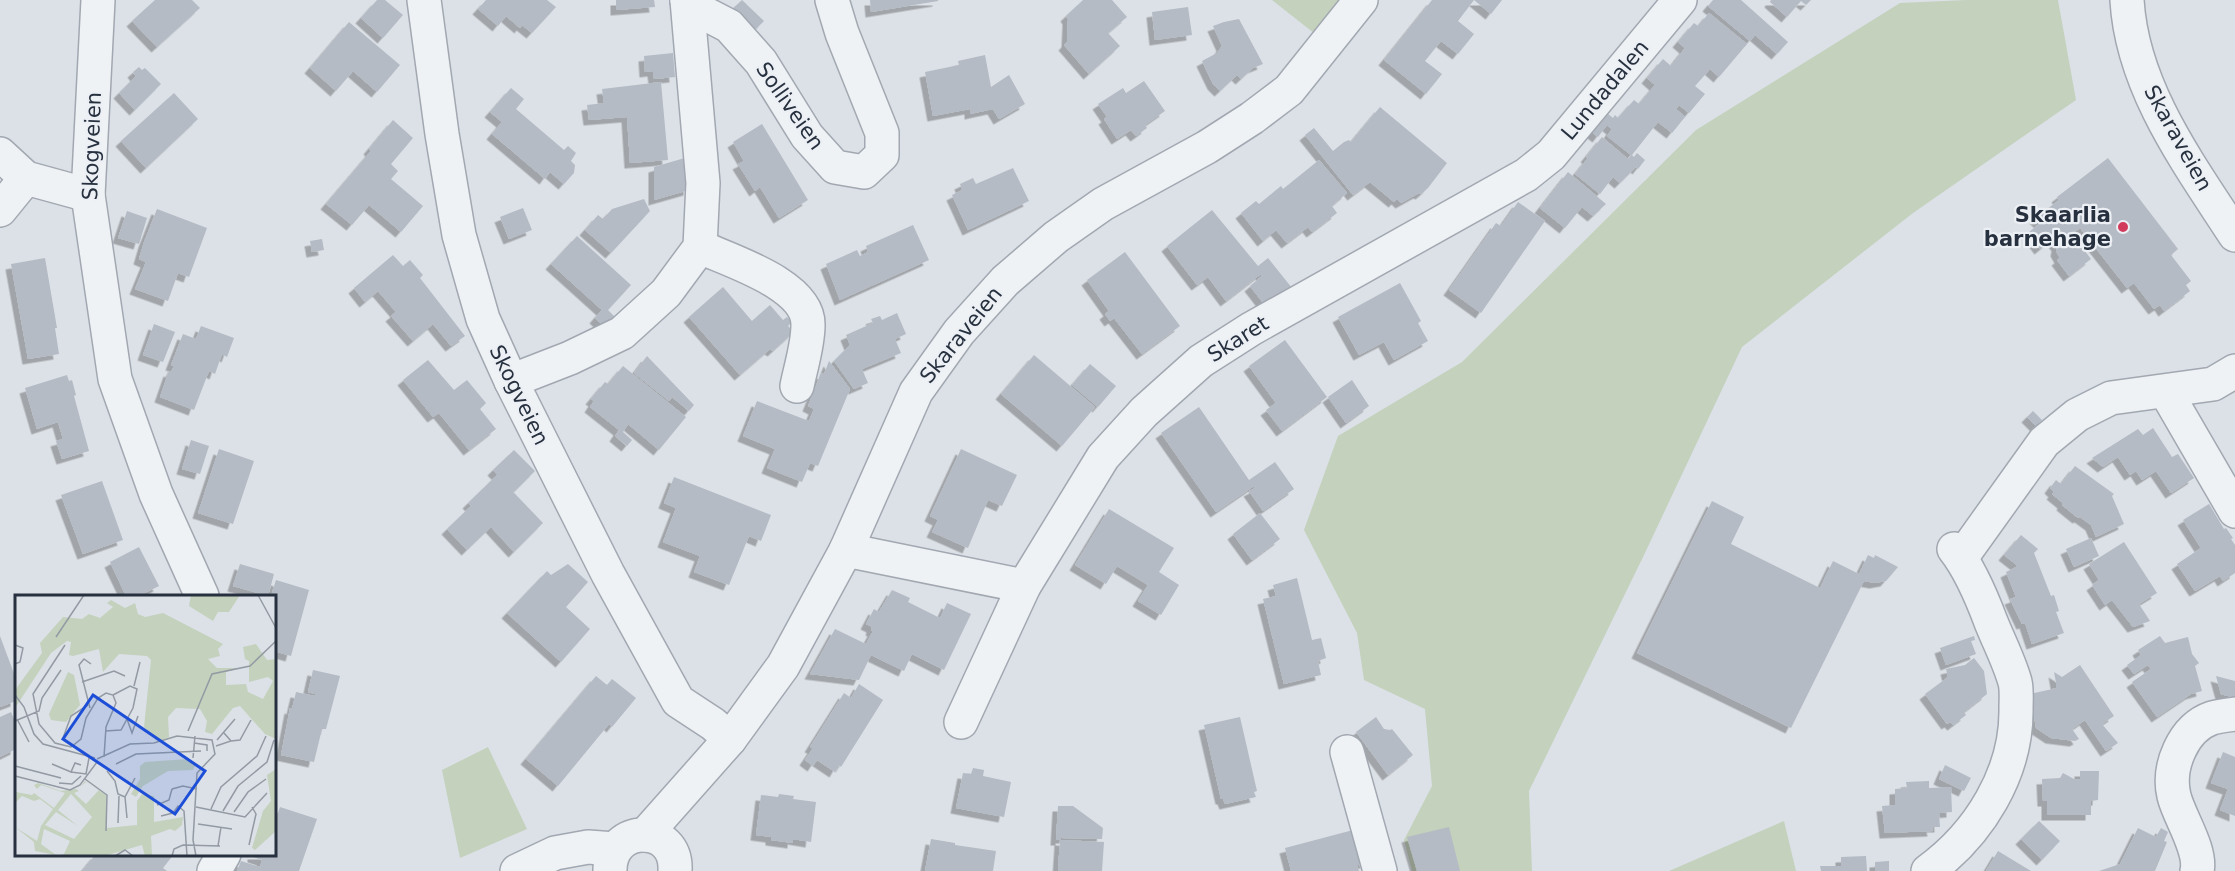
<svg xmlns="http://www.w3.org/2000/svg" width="2235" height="871" font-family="'DejaVu Sans',sans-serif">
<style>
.green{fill:#c4d1bd}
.building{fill:#b4bbc4;filter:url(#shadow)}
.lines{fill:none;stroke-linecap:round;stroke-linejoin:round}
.minor-casing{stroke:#a2a8b1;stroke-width:36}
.minor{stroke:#eff2f5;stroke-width:33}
.poi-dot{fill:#d23c5c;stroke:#ecf0f5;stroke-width:2}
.labels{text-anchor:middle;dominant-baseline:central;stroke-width:4.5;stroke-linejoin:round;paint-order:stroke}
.street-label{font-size:21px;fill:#26303e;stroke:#ecf0f5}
.poi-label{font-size:21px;font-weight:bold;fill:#26303e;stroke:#ecf0f5;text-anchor:end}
.inset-road{fill:none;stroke:#939aa3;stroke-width:1.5}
.view{fill:#1d4ed8;fill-opacity:0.15;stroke:#1d4ed8;stroke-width:3}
.inset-edge{fill:none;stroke:#26303e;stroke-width:3}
</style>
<defs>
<filter id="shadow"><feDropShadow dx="-5.5" dy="5.5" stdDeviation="0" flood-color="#0004"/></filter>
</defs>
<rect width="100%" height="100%" fill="#dce1e7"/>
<g class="green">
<polygon points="1272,0 1349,0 1324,41"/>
<polygon points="1966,0 2058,0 2076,100 1913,213 1742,347 1644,555 1529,791 1532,871 1412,871 1404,840 1432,786 1425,709 1364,680 1357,633 1304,530 1338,436 1462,362 1696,130 1900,3"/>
<polygon points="488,747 527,829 460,858 442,770"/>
<polygon points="1784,821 1796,871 1669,871"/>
</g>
<g class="building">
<polygon points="155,0 192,0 200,8 157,47 132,21"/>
<polygon points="377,0 385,0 403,15 383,38 361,18"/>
<polygon points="486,0 547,0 556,7 532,33 522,25 520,28 506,16 498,26 478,9"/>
<polygon points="616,0 654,0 655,7 616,10"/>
<polygon points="742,0 764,21 752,33 729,12"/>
<polygon points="870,0 938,0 938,1 871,12"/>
<polygon points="1083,0 1112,0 1127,17 1108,33 1120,46 1089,74 1064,45 1067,42 1068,19 1066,16"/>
<polygon points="1432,0 1502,0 1491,14 1474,0 1458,21 1474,34 1458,54 1441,41 1425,61 1442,74 1426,94 1384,60"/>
<polygon points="1713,0 1741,0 1788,42 1777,54 1755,35 1750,41 1708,6"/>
<polygon points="1771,0 1811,0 1806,5 1801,1 1787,17 1770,2"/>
<polygon points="1188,7 1192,35 1155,40 1152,12"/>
<polygon points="1709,13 1747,44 1719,77 1710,69 1695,86 1705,94 1689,113 1679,105 1676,109 1685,117 1672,133 1658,122 1632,155 1634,157 1637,153 1645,160 1638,169 1636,167 1620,183 1613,177 1600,194 1575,174 1588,158 1586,157 1602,137 1628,159 1631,155 1607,136 1612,129 1607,125 1598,137 1587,128 1602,109 1613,118 1615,115 1618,118 1634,100 1639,104 1655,85 1647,78 1663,59 1671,66 1685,48 1678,42 1694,23 1698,26"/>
<polygon points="1239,19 1263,64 1253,68 1241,79 1237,75 1220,91 1213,84 1202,61 1217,53 1222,46 1213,26 1224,22"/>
<polygon points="349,22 400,65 377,92 353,71 336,91 310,68"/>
<polygon points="673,53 675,77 654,79 653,71 645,72 644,56"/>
<polygon points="985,55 991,87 1009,75 1025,104 999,119 993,109 970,114 970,109 933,116 925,72 959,65 958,61"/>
<polygon points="139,67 142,70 145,68 161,84 135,110 119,93 136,76 133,72"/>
<polygon points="1144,81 1165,111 1145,125 1147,128 1136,136 1131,130 1117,139 1104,119 1107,117 1098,104 1123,88 1126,93"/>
<polygon points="661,82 668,160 630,163 627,117 589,120 587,105 604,103 602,89"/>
<polygon points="511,88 524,99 516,109 564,150 568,146 576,153 571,161 575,165 574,173 564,184 550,172 545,179 492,134 502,122 490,112"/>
<polygon points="174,93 198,119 146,168 121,141"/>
<polygon points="1380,107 1447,163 1428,188 1421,194 1419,193 1401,203 1397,199 1394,202 1370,182 1353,195 1305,135 1314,128 1333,151 1344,142 1349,140 1351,142"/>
<polygon points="393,120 413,138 391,164 398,171 391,179 423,206 401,232 369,205 352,225 326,204 371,151 369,149"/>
<polygon points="762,124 808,200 779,218 760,187 755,191 738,164 744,161 733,142"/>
<polygon points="688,157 689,190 654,200 654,167"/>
<polygon points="2108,158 2178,249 2171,255 2191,281 2186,285 2190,291 2164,311 2160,305 2154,309 2134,283 2127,288 2080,228 2072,234 2091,259 2069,276 2057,260 2060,258 2056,251 2057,246 2052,239 2040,249 2028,233 2040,223 2035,218 2059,200 2057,197"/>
<polygon points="1319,160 1347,193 1332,206 1337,213 1312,232 1308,227 1287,243 1276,230 1263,241 1241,213 1256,201 1259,204 1281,186 1283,189"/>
<polygon points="1013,168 1029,201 968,230 952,195 962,190 960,184 973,178 976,184"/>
<polygon points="1568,172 1606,204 1593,216 1582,207 1565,228 1540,208"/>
<polygon points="644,199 650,211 611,253 585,230 598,215 603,219 612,209"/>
<polygon points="1518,202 1545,221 1481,313 1449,290 1496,223 1501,226"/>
<polygon points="523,208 532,230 509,239 500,217"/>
<polygon points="157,209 207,228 189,277 178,273 168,301 135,289 146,262 139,259 144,242"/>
<polygon points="1212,210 1258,266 1268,258 1292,288 1267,308 1250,286 1262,276 1261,274 1226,301 1208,277 1197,285 1167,246"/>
<polygon points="127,211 147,218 139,244 118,238"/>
<polygon points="913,225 929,260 840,300 826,264 857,250 860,256 868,252 866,246"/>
<polygon points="577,236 631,285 608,310 615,317 606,328 595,318 602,310 551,264"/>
<polygon points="322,239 324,250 312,252 310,241"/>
<polygon points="1125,252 1180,326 1142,354 1114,318 1110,321 1105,314 1109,311 1087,280"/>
<polygon points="393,255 403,266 410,260 423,275 420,278 465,336 451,346 433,324 413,341 391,316 396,312 378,291 365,302 354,288"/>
<polygon points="45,258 57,328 55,328 59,354 28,359 11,264"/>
<polygon points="1400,283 1421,321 1418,323 1428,341 1394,360 1384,342 1359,355 1338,317"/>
<polygon points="723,287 752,321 770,305 783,320 787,317 792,322 788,326 794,332 773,351 770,349 740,375 689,317"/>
<polygon points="897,313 906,334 895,339 901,353 862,369 868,383 854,389 834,361 850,345 846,335 873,323 871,319 880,316 882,320"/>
<polygon points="154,324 175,332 163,362 143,355"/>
<polygon points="201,326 234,338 227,357 222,354 215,374 209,371 194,410 160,397 169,371 171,372 174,366 171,365 183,334 196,339"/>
<polygon points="1285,340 1327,397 1282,431 1266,410 1276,403 1249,366"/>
<polygon points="1034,355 1095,407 1062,446 1001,394"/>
<polygon points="647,356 694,405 689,411 672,397 669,401 634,373"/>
<polygon points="428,360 454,390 467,380 486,403 480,409 496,429 469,450 439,413 433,417 403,380"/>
<polygon points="829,361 850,389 818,466 810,463 802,482 767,468 775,449 743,436 757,401 809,421 814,409 808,406 821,373 824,374"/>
<polygon points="1090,364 1116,386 1098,407 1072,385"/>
<polygon points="623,366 686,417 659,450 628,424 623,432 632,440 627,446 615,436 619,430 590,407 594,401 591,399 605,382 608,384"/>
<polygon points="67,375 69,381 72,380 76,395 74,396 89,451 62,459 56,441 63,439 58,422 37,429 25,388"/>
<polygon points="1352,380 1369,406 1346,423 1328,397"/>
<polygon points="1199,407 1249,480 1275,462 1294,489 1263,511 1249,491 1255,488 1254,486 1216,512 1161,433"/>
<polygon points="2033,411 2042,420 2036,426 2027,417"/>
<polygon points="2153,428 2172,457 2178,454 2194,478 2171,493 2156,471 2142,480 2136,471 2130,475 2118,457 2103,467 2092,458 2138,429 2143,435"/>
<polygon points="191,440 209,446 200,474 182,469"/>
<polygon points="219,449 254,461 233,524 198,513"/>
<polygon points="961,449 1017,475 1002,506 988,500 968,548 932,532 938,520 930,516"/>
<polygon points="514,450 535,471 514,492 493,470"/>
<polygon points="2075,466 2114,494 2112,496 2124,524 2096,537 2091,525 2080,517 2078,518 2062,505 2063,503 2052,494 2054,492 2050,488 2056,480 2061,484"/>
<polygon points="497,475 543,523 514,552 491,527 467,550 447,529 471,506 468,503"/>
<polygon points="674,477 771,515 761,541 749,536 729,585 694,572 700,556 663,542 676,508 664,503"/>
<polygon points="102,481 123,540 83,554 61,495"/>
<polygon points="1712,501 1744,517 1731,544 1820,588 1833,561 1859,574 1868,555 1874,558 1875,555 1898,567 1886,581 1875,583 1864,581 1791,728 1637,653"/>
<polygon points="2209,504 2224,529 2226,528 2233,538 2231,539 2235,545 2235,573 2223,581 2220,576 2195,591 2177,564 2201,548 2183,520"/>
<polygon points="1109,509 1174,548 1159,572 1179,585 1161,615 1138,601 1148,585 1117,566 1106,584 1075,565"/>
<polygon points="1260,513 1280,539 1252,560 1233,534"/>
<polygon points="2021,535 2038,549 2034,553 2051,596 2054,595 2059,611 2056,612 2064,633 2032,644 2025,623 2022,624 2010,599 2016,597 2006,572 2018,566 2004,555"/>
<polygon points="2091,538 2099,556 2074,567 2066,549"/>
<polygon points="2124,542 2157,593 2139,604 2150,621 2133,627 2112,600 2105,605 2092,585 2099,580 2089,564"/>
<polygon points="139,547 159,586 139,596 126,596 110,562"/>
<polygon points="240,564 274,574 268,596 233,586"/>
<polygon points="568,564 588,582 566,607 590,629 561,662 507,613 547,571 551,575"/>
<polygon points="1297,578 1312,640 1321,638 1326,658 1318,661 1321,675 1284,684 1263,599 1276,596 1273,585"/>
<polygon points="276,580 309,590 291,656 274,651 274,596 271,596"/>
<polygon points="892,590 910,598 908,602 940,618 947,603 971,614 944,670 912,654 904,671 871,655 859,680 810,674 835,629 866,644 873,631 871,630 872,627 866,624 874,609 879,612"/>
<polygon points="0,636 16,679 16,701 0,707"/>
<polygon points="1974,636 1975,640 1971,641 1976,654 1946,665 1940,648"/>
<polygon points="2160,636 2165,643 2188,637 2192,654 2199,663 2195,666 2202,691 2191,694 2157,717 2132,682 2151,669 2148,665 2134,674 2127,665 2141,655 2138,650"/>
<polygon points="1974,658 1984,671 1987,694 1964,712 1966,715 1953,725 1950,722 1947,724 1925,694 1948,677 1946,669 1965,665"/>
<polygon points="2080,665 2114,716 2102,724 2118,743 2106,751 2085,720 2072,729 2079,739 2075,741 2051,738 2036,728 2030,694 2057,688 2054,672 2062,677"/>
<polygon points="313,670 340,676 326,729 322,729 314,762 281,755 290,708 292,709 296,692 315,696 315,694 308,692"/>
<polygon points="596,676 607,685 612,679 636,698 612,727 609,724 558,786 526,759"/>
<polygon points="2216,676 2235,681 2235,698 2221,694"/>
<polygon points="859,684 883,700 841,767 839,765 835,772 817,760 813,766 805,760 813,748 810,747 844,693 851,698"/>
<polygon points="11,712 16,724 16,749 0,757 0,717"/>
<polygon points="1240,717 1257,791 1254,792 1256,797 1225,804 1223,799 1221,799 1204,725"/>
<polygon points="1376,717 1384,729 1390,730 1392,729 1413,755 1388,775 1356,732"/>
<polygon points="2223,752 2235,757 2235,816 2220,810 2228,789 2211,783"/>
<polygon points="1945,765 1971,778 1964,791 1939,779"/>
<polygon points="973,768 984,770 983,776 1011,782 1004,817 956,808 963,773 971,774"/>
<polygon points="2080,771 2099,771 2098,800 2091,801 2091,815 2047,815 2047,801 2043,801 2042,779 2060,778 2063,773 2074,779 2080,779"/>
<polygon points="1929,781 1929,788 1951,787 1952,812 1939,813 1940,827 1932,827 1933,831 1885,833 1882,806 1895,805 1895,789 1907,788 1906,782"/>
<polygon points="779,794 794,796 793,799 816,802 811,842 793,839 793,843 771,840 771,837 756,835 761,795 778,797"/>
<polygon points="1058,806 1073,806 1103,828 1102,839 1061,838 1061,840 1056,840"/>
<polygon points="280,807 317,819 299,871 237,871 241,861 260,867 262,860 253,857 253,854 274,854 274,824"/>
<polygon points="2039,821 2060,841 2042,860 2021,839"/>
<polygon points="1449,827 1460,871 1417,871 1407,837"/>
<polygon points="2138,828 2156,837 2161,828 2168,832 2164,841 2167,842 2155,871 2099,871 2120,864"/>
<polygon points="1357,829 1366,863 1357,865 1359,871 1291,871 1285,848"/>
<polygon points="931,839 955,843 955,845 996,851 993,871 925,871"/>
<polygon points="1060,840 1104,842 1102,871 1058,871"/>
<polygon points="1998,851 2031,871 1986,871"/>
<polygon points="96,854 174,854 163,868 167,871 82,871"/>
<polygon points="1866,856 1867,871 1821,871 1820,866 1841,866 1841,857"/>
<polygon points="1889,861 1889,871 1875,871 1875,862"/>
</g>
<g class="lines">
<defs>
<g id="minor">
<polyline points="98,0 88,195 115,379 156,494 202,596"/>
<polyline points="424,0 442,134 459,235 483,319 511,381 608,574 678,701 713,724 730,739"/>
<polyline points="687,0 704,13 729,26 761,62 807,136 835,167 864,172 882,155 882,133 842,33 832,0"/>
<path d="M 2127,0 C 2132,88 2189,164 2235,235"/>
<polyline points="0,154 26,178 88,195"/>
<polyline points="0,210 26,178"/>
<path d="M 700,247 C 731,261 809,285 808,325 C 808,345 801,366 797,386"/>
<polyline points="511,381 570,358 622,333 666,293 700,247 703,183 687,0"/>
<polyline points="2166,392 2235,511"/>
<polyline points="846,550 1024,586"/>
<polyline points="1961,558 2044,442 2077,415 2111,398 2213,384 2235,371"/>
<polyline points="961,722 1024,586 1103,457 1144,412 1201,361 1251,329 1526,175 1551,155 1680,0"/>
<polyline points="1347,752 1380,871"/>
<polyline points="645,835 730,739 783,666 846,550 916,392 959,332 1005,281 1056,237 1103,204 1207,147 1252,118 1289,90 1361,0"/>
<polyline points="214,871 224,854"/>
<polyline points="517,871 555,853 588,847 615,849"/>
<path d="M 610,871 C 609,823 678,823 675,871"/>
<path d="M 1928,871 C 1979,834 2017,773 2016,709 C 2016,700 2017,690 2015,682 C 2009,661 1999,642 1991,622 C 1982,598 1970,569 1954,549"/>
<path d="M 2197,871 C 2202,850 2179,817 2174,796 C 2167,767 2183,728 2212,718 C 2219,716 2228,715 2235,714"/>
</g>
</defs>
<use href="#minor" class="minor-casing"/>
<use href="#minor" class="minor"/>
</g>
<circle class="poi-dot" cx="2123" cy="227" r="6"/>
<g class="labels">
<g class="street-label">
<text transform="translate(1605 90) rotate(-50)">Lundadalen</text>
<text transform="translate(790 106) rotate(55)">Solliveien</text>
<text transform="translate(2178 138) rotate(61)">Skaraveien</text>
<text transform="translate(92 146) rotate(-88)">Skogveien</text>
<text transform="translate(961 335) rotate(-51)">Skaraveien</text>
<text transform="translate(1238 339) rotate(-32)">Skaret</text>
<text transform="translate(519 395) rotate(64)">Skogveien</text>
</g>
<g class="poi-label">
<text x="2111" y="215">Skaarlia<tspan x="2111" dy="24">barnehage</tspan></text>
</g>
</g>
<g transform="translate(15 595)">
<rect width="261" height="261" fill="#dce1e7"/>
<path d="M 176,0 L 225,0 L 214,17 L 203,17 L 198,26 L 174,11 ZM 96,5 L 110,13 L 120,8 L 123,19 L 130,22 L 148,18 L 208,49 L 203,54 L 205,61 L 193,64 L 202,73 L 224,73 L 211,77 L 211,90 L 231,89 L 233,97 L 248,104 L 258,86 L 253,82 L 234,87 L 234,66 L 230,64 L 228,52 L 241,49 L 252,65 L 261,64 L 261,144 L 250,139 L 225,111 L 218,113 L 197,139 L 190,137 L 192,126 L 185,114 L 161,113 L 153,122 L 154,142 L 143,147 L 129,132 L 136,65 L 132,61 L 104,59 L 88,77 L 84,54 L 58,61 L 54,60 L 56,47 L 52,46 L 36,58 L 0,113 L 0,95 L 27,58 L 25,48 L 48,22 L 67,24 L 74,19 L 85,23 L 98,12 L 92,8 ZM 53,77 L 59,80 L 65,110 L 51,127 L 36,125 L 34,119 ZM 173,164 L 181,169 L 178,175 L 153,176 L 128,191 L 121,202 L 116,199 L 125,184 L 125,171 L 130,167 ZM 261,174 L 261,236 L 240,255 L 237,253 L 248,216 L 256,206 L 252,180 ZM 70,186 L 91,200 L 92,233 L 122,230 L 122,206 L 127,199 L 139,201 L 139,227 L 168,222 L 167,230 L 160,236 L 155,234 L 136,241 L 137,261 L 130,261 L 127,250 L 89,261 L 43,261 L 49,259 L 55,246 L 29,234 L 26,249 L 41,260 L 20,256 L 19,247 L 0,232 L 22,246 L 26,231 L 38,214 L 25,204 L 19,206 L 7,201 L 0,208 L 0,190 L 1,197 L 17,200 L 19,198 L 39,213 L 50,198 L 26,190 L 22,194 L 19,190 L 23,188 L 46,196 L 61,194 L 64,196 L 59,198 L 71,209 L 84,195 L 71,187 L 65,192 ZM 56,199 L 77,222 L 59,244 L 30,230 L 41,217 L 63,231 L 43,215 Z" fill="#c4d1bd" fill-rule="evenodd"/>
<path class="inset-road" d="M 243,0 L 261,33M 41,42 L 69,0M 0,50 L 8,53 L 5,67 L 0,69M 50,50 L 18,99 L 24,129 L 40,148 L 56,152 L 66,144 L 71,123 L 83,103 L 91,98 L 98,100 L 101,108 L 91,132 L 89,162M 67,87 L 99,76 L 110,81M 119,91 L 125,67M 0,100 L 9,112 L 19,139 L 28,149 L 80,163M 75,113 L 64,70 L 69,64 L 76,69M 2,124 L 14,147M 112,124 L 117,138 L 123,121M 0,126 L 24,116 L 27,103 L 46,75M 90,136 L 106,135 L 118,113 L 122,94 L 115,91 L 98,100M 173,136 L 197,79 L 235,71 L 261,46M 48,143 L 56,121 L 73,110M 202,145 L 220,124M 216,146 L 225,145 L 236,125M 179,148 L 192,150 L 192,156M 201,151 L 216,146 L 209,138M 178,163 L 180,141M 82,164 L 115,149 L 139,148 L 162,141 L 197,145 L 200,159 L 182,178 L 178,245 L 181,261M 37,169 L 56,177 L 60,168 L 66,170M 101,169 L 121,159 L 186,156M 0,171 L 46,183M 92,176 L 100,186 L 103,199 L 110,202M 56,177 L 71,179 L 74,163M 0,181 L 55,195 L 65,190 L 82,167M 70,184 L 92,200 L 91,236M 44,188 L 57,189 L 66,181M 157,194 L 168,191 L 182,194M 142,210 L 154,205 L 157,194M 181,212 L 230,222 L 252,198M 196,214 L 206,192 L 242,161 L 251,141M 208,216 L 223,191 L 252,167 L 259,145M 219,217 L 233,197 L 251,184M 146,221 L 158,218 L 163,211 L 169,216 L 172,261M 112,223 L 110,202 L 120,183M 103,228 L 104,201M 183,229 L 217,234M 234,250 L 241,219 L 237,212M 203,251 L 206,232M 100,261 L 110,255 L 118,261M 157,261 L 159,254 L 168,250 L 205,251"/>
<path class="view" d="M 78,100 L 190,176 L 160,219 L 48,144 Z"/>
<rect width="261" height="261" class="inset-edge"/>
</g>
</svg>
